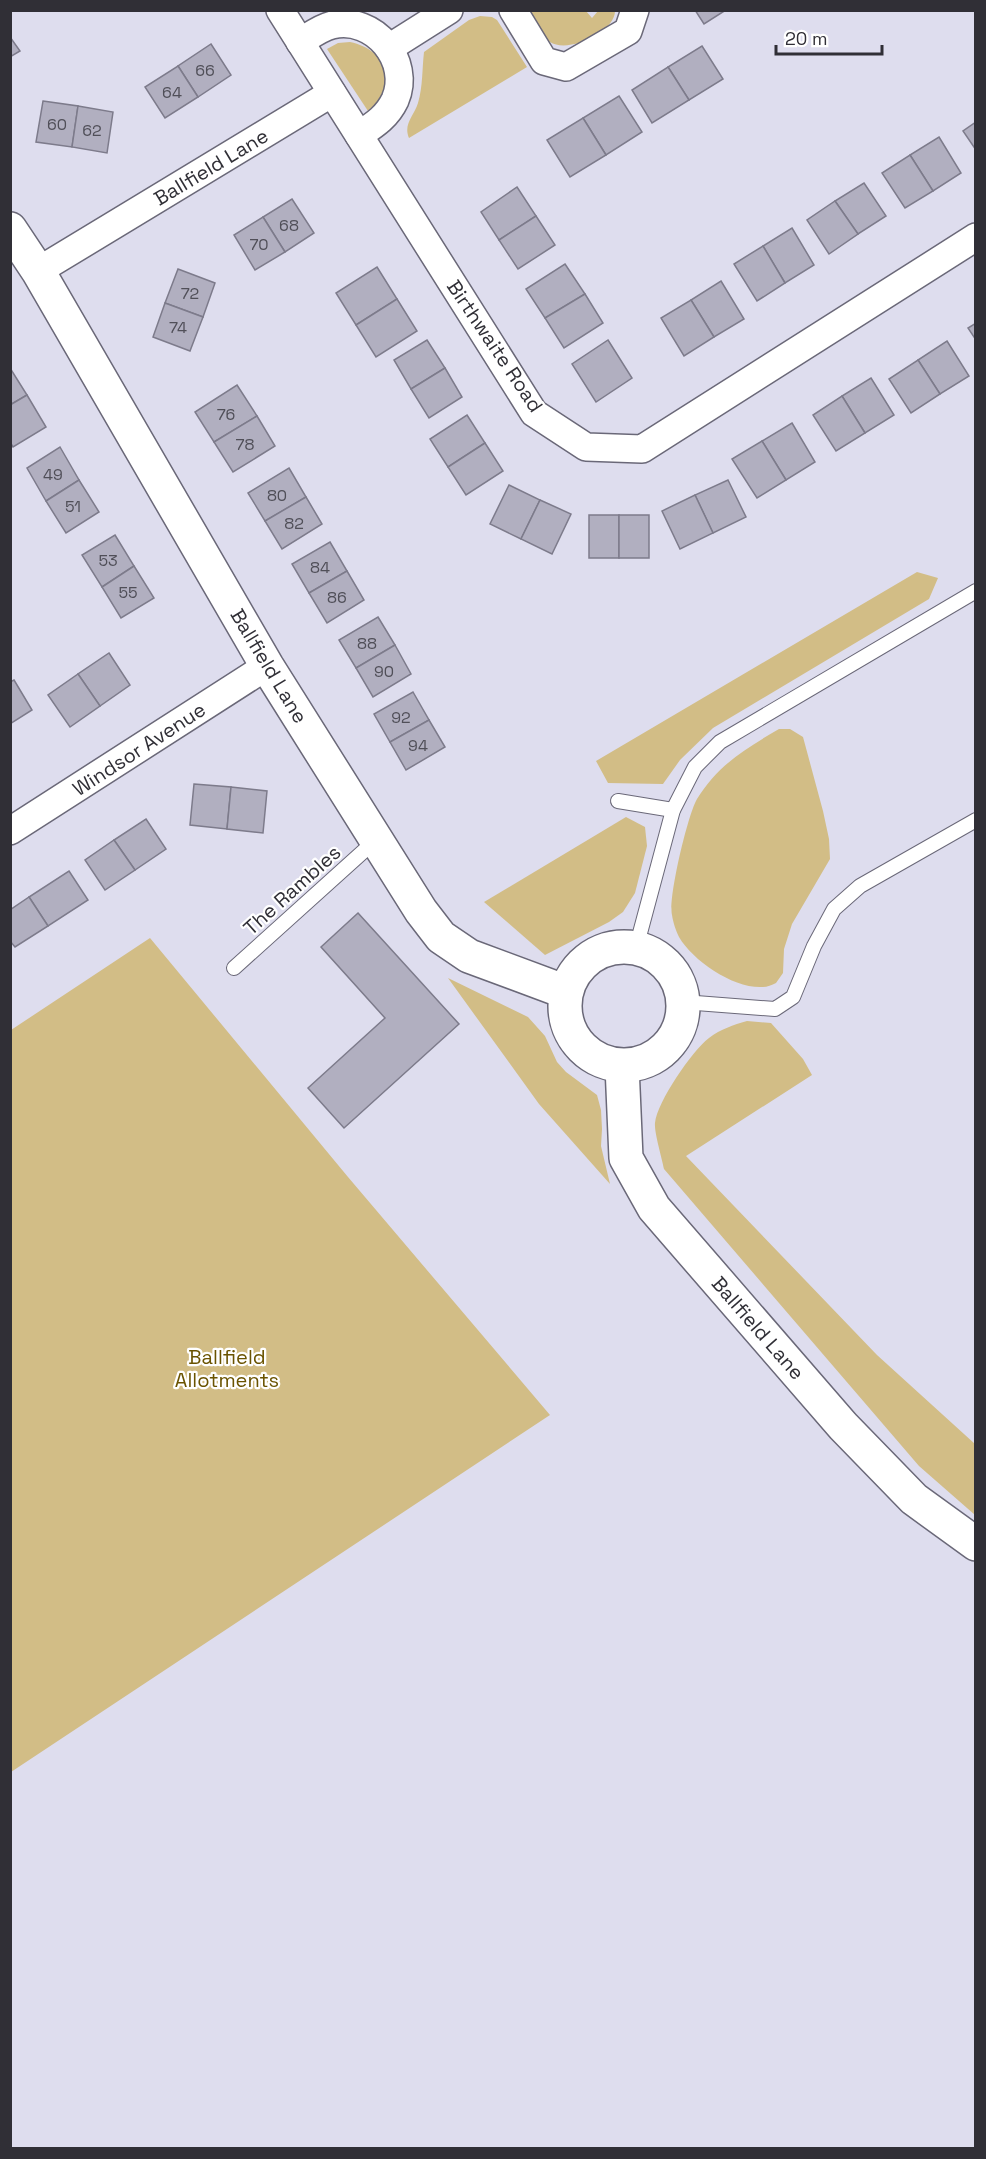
<svg xmlns="http://www.w3.org/2000/svg" width="986" height="2159" font-family="'Space Grotesk',sans-serif">
<style>
.green{fill:#d2bd86}
.building{fill:#b1afc0;stroke:#7d7b8b;stroke-width:1.5}
.lines{fill:none;stroke-linecap:round;stroke-linejoin:round}
.service-casing{stroke:#6a6878;stroke-width:16}
.minor-casing{stroke:#6a6878;stroke-width:30}
.tertiary-casing{stroke:#6a6878;stroke-width:36}
.service{stroke:#fff;stroke-width:14}
.minor{stroke:#fff;stroke-width:27}
.tertiary{stroke:#fff;stroke-width:33}
.labels{text-anchor:middle;dominant-baseline:central;stroke-width:4.5;stroke-linejoin:round;paint-order:stroke}
.number-label{font-size:16px;fill:#504f58}
.street-label{font-size:20px;fill:#302f36;stroke:#fff}
.park-label{font-size:20px;fill:#6a5300;stroke:#fff}
</style>
<rect width="100%" height="100%" fill="#deddee"/>
<g class="green">
<path d="M 528,11 L 586,11 L 592,18 L 598,11 L 615,11 C 615,32 568,54 550,42 C 541,35 535,20 528,11 Z"/>
<path d="M 480,16 L 492,17 L 497,20 L 527,67 L 409,138 C 403,124 414,116 418,103 C 423,86 422,69 424,52 L 469,20 Z"/>
<path d="M 350,42 C 388,50 398,85 368,111 L 327,49 L 338,43 Z"/>
<polygon points="917,572 938,578 929,599 713,728 680,760 663,784 608,783 596,761"/>
<path d="M 779,729 L 790,729 L 803,737 L 823,811 L 829,839 L 830,859 L 792,924 L 784,949 L 783,973 L 776,983 C 772,985 767,987 763,987 C 734,989 693,961 679,937 C 676,931 673,922 672,915 C 668,898 688,814 697,799 C 718,765 745,749 779,729 Z"/>
<polygon points="626,817 645,827 647,846 635,893 623,912 609,922 545,955 484,902"/>
<polygon points="150,938 348,1177 550,1415 11,1772 11,1030"/>
<polygon points="448,978 528,1017 545,1036 557,1062 566,1072 597,1095 601,1110 602,1129 601,1146 610,1184 539,1104"/>
<path d="M 747,1021 L 771,1023 L 803,1059 L 812,1075 L 686,1156 L 877,1355 L 975,1444 L 975,1515 L 919,1466 L 664,1169 C 662,1158 654,1132 655,1123 C 657,1102 692,1051 709,1038 C 721,1029 733,1025 747,1021 Z"/>
</g>
<g class="building">
<polygon points="695,10 726,10 704,24"/>
<polygon points="10,37 20,51 10,57"/>
<polygon points="211,44 231,75 198,97 178,66"/>
<polygon points="702,46 723,79 689,100 668,67"/>
<polygon points="178,66 198,97 165,118 145,87"/>
<polygon points="668,67 689,100 652,123 632,90"/>
<polygon points="619,96 642,132 606,155 583,118"/>
<polygon points="43,101 78,106 72,147 36,142"/>
<polygon points="78,106 113,112 107,153 72,147"/>
<polygon points="583,118 606,155 570,177 547,140"/>
<polygon points="976,122 976,150 963,131"/>
<polygon points="939,137 961,173 933,191 910,155"/>
<polygon points="910,155 933,191 905,208 882,173"/>
<polygon points="864,183 886,216 858,234 835,201"/>
<polygon points="517,187 536,216 499,240 481,212"/>
<polygon points="292,199 314,233 285,252 263,217"/>
<polygon points="835,201 858,234 829,254 807,220"/>
<polygon points="536,216 555,245 518,269 499,240"/>
<polygon points="263,217 285,252 255,270 234,235"/>
<polygon points="792,228 814,265 785,283 763,246"/>
<polygon points="763,246 785,283 757,301 734,264"/>
<polygon points="565,264 585,294 545,318 526,289"/>
<polygon points="377,267 397,299 356,325 336,293"/>
<polygon points="178,269 215,283 203,317 165,303"/>
<polygon points="721,281 744,319 714,337 691,300"/>
<polygon points="585,294 603,323 564,348 545,318"/>
<polygon points="397,299 417,331 376,357 356,325"/>
<polygon points="691,300 714,337 684,356 661,318"/>
<polygon points="165,303 203,317 190,351 153,337"/>
<polygon points="976,323 976,340 968,328"/>
<polygon points="427,340 445,368 411,389 394,360"/>
<polygon points="608,340 632,378 596,402 572,364"/>
<polygon points="947,341 969,376 940,394 918,360"/>
<polygon points="918,360 940,394 911,413 889,379"/>
<polygon points="10,368 27,395 10,405"/>
<polygon points="445,368 462,397 429,418 411,389"/>
<polygon points="871,378 894,415 865,433 842,396"/>
<polygon points="237,385 257,416 214,442 195,412"/>
<polygon points="27,395 46,427 13,447 10,442 10,405"/>
<polygon points="842,396 865,433 836,451 813,415"/>
<polygon points="467,415 485,443 448,467 430,439"/>
<polygon points="257,416 275,446 233,472 214,442"/>
<polygon points="792,423 815,462 786,480 762,441"/>
<polygon points="762,441 786,480 757,498 732,459"/>
<polygon points="485,443 503,471 466,495 448,467"/>
<polygon points="60,447 79,480 46,501 27,468"/>
<polygon points="289,468 306,497 265,521 248,493"/>
<polygon points="79,480 99,512 66,533 46,501"/>
<polygon points="728,480 746,517 713,533 695,495"/>
<polygon points="509,485 540,500 521,539 490,524"/>
<polygon points="695,495 713,533 680,549 662,511"/>
<polygon points="306,497 322,524 282,549 265,521"/>
<polygon points="540,500 571,514 552,554 521,539"/>
<rect x="589" y="515" width="30" height="43"/>
<rect x="619" y="515" width="30" height="43"/>
<polygon points="115,535 134,566 102,587 82,555"/>
<polygon points="330,542 347,571 309,593 292,564"/>
<polygon points="134,566 154,598 121,618 102,587"/>
<polygon points="347,571 364,600 327,623 309,593"/>
<polygon points="378,617 395,645 356,668 339,640"/>
<polygon points="395,645 411,674 373,697 356,668"/>
<polygon points="109,653 130,685 100,706 78,674"/>
<polygon points="78,674 100,706 70,727 48,695"/>
<polygon points="14,680 32,710 10,724 10,682"/>
<polygon points="413,692 429,720 390,742 374,714"/>
<polygon points="429,720 445,747 406,770 390,742"/>
<polygon points="194,784 231,787 227,829 190,825"/>
<polygon points="231,787 267,791 263,833 227,829"/>
<polygon points="146,819 166,849 135,870 114,840"/>
<polygon points="114,840 135,870 105,890 85,860"/>
<polygon points="69,871 88,900 48,926 29,897"/>
<polygon points="29,897 48,926 15,947 10,941 10,910"/>
<polygon points="358,913 459,1024 344,1128 308,1088 385,1018 321,947"/>
</g>
<g class="lines">
<defs>
<g id="service">
<polyline points="618,801 673,810"/>
<polyline points="636,948 673,810 695,767 720,742 976,591"/>
<polyline points="234,968 376,840"/>
<polyline points="683,1002 775,1009 793,997 814,946 834,909 860,886 976,820"/>
</g>
<g id="minor">
<polyline points="280,10 534,413 586,447 642,449 976,237"/>
<polyline points="513,10 544,61 566,67 628,31 635,10"/>
<path d="M 300,42 C 310,36 320,28 332,25 C 374,15 412,61 395,100 C 387,117 374,125 359,135"/>
<polyline points="389,48 449,10"/>
<polyline points="38,271 332,93"/>
<polyline points="10,831 267,666"/>
</g>
<g id="tertiary">
<polyline points="10,229 38,271 267,666 421,911 441,937 469,956 566,992"/>
<circle cx="624" cy="1006" r="59"/>
<polyline points="622,1066 626,1158 654,1208 843,1426 914,1499 976,1544"/>
</g>
</defs>
<use href="#service" class="service-casing"/>
<use href="#minor" class="minor-casing"/>
<use href="#tertiary" class="tertiary-casing"/>
<use href="#service" class="service"/>
<use href="#minor" class="minor"/>
<use href="#tertiary" class="tertiary"/>
</g>
<g class="labels">
<g class="number-label">
<text x="205" y="70">66</text>
<text x="172" y="92">64</text>
<text x="57" y="124">60</text>
<text x="92" y="130">62</text>
<text x="289" y="225">68</text>
<text x="259" y="244">70</text>
<text x="190" y="293">72</text>
<text x="178" y="327">74</text>
<text x="226" y="414">76</text>
<text x="245" y="444">78</text>
<text x="53" y="474">49</text>
<text x="277" y="495">80</text>
<text x="73" y="506">51</text>
<text x="294" y="523">82</text>
<text x="108" y="560">53</text>
<text x="320" y="567">84</text>
<text x="128" y="592">55</text>
<text x="337" y="597">86</text>
<text x="367" y="643">88</text>
<text x="384" y="671">90</text>
<text x="401" y="717">92</text>
<text x="418" y="745">94</text>
</g>
<g class="street-label">
<text transform="translate(211 167) rotate(-31)">Ballfield Lane</text>
<text transform="translate(495 346) rotate(56)">Birthwaite Road</text>
<text transform="translate(269 666) rotate(59)">Ballfield Lane</text>
<text transform="translate(139 749) rotate(-33)">Windsor Avenue</text>
<text transform="translate(292 890) rotate(-42)">The Rambles</text>
<text transform="translate(758 1328) rotate(49)">Ballfield Lane</text>
</g>
<g class="park-label">
<text x="227" y="1357">Ballfield<tspan x="227" dy="23">Allotments</tspan></text>
</g>
</g>
<rect width="986" height="2159" fill="none" stroke="#302f36" stroke-width="24"/>
<path d="M776 45v9h106v-9" fill="none" stroke="#302f36" stroke-width="3"/>
<text x="785" y="45" font-size="18" fill="#302f36" stroke="#ffffff" stroke-width="4.5" paint-order="stroke">20 m</text>
</svg>
